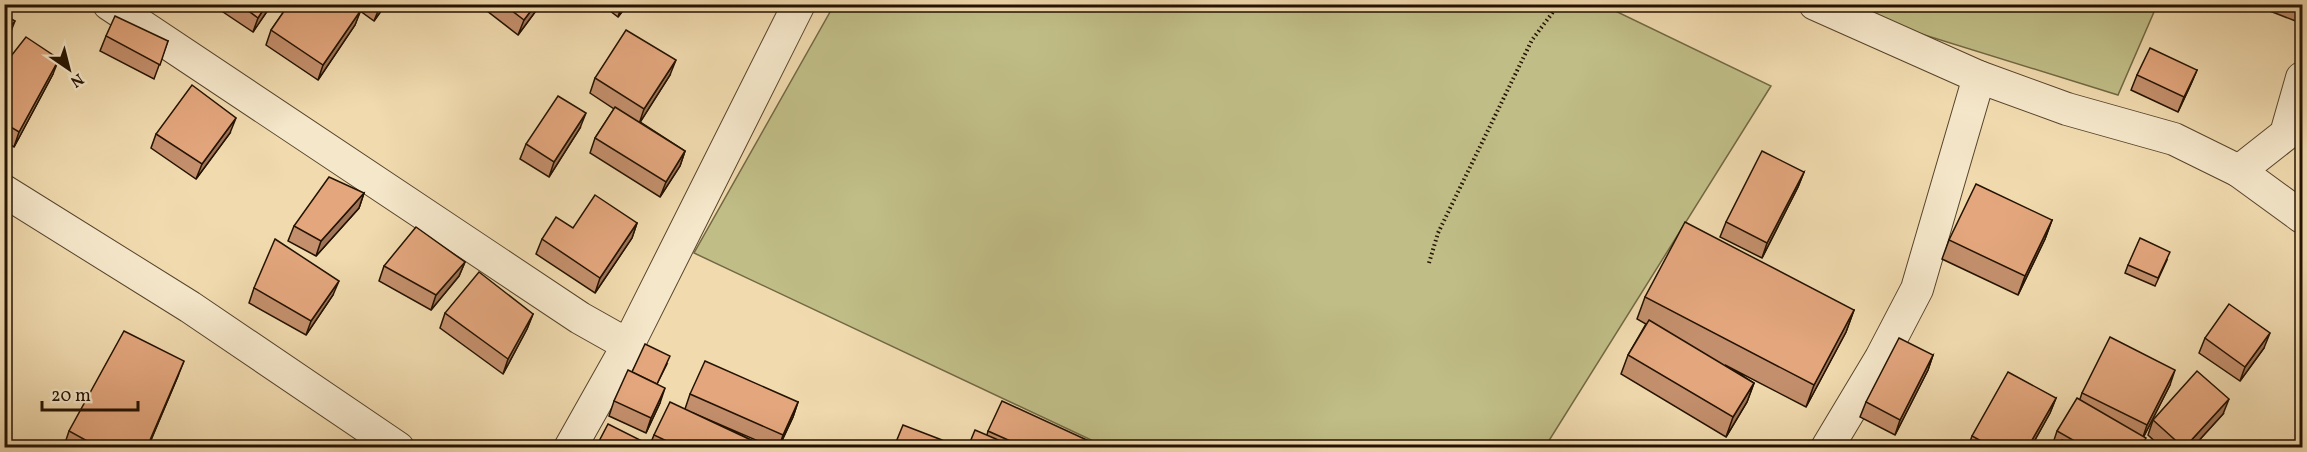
<svg xmlns="http://www.w3.org/2000/svg" width="2307" height="452" font-family="Vollkorn,serif">
<style>
.green{fill:#c0bd86;stroke:#726843;stroke-width:1.5}
.lines{fill:none;stroke-linecap:round;stroke-linejoin:round}
.minor-casing{stroke:#57442c;stroke-width:34}
.path{stroke:#241200;stroke-width:4;stroke-dasharray:1.5 3;stroke-linecap:butt}
.minor{stroke:#f5e7ca;stroke-width:32}
.wall{fill:#c38f6c;stroke:#241200;stroke-width:1.5}
.shaded-wall{fill:#9f7458;stroke:#241200;stroke-width:1.5}
.building{fill:#e3a67d;stroke:#241200;stroke-width:1.5}
</style>
<rect width="100%" height="100%" fill="#f0daae"/>
<filter id="stains"><feTurbulence type="fractalNoise" baseFrequency=".00333" numOctaves="4"/><feColorMatrix values="0 0 0 0 .2 0 0 0 0 .09 0 0 0 0 .02 0 0 0 .5 -.17"/></filter>
<radialGradient id="worn" r=".72"><stop offset=".6" stop-color="#630" stop-opacity="0"/><stop offset="1" stop-color="#630" stop-opacity=".3"/></radialGradient>
<g class="green">
<polygon points="834,5 1603,5 1771,86 1545,447 1106,447 694,253"/>
<polygon points="1828,5 2157,5 2118,95"/>
</g>
<g class="lines">
<defs>
<g id="minor">
<polyline points="109,4 580,318 628,345 799,4"/>
<polyline points="1815,4 1979,77 2067,109 2174,139 2239,171 2286,134 2302,78"/>
<polyline points="2239,171 2302,217"/>
<polyline points="4,191 190,307 398,448"/>
<polyline points="570,448 628,345"/>
<polyline points="1827,448 1881,358 1917,289 1979,77"/>
</g>
</defs>
<use href="#minor" class="minor-casing"/>
<polyline class="path" points="1429,263 1438,233 1532,40 1559,4"/>
<use href="#minor" class="minor"/>
</g>
<g class="wall">
<polygon points="161,4 176,4 170,11"/>
<polygon points="225,4 272,4 253,32 223,12"/>
<polygon points="289,4 386,4 374,21 360,11 355,25 318,80 266,45 271,30"/>
<polygon points="478,4 541,4 518,35"/>
<polygon points="601,4 628,4 618,17"/>
<polygon points="2252,4 2302,4 2302,10 2298,22"/>
<polygon points="106,36 168,41 154,79 100,51"/>
<polygon points="4,65 53,74 14,147 4,141"/>
<polygon points="2197,70 2191,84 2178,112 2131,90 2137,75"/>
<polygon points="670,75 640,122 685,151 680,166 660,197 590,153 595,138 614,109 590,93 595,78"/>
<polygon points="580,128 549,177 520,159 526,144"/>
<polygon points="230,133 196,179 151,148 156,134"/>
<polygon points="1804,172 1798,187 1762,258 1720,237 1726,222"/>
<polygon points="364,193 359,208 316,256 288,241 294,226"/>
<polygon points="2052,220 2045,239 2018,295 1942,259 1949,240"/>
<polygon points="637,223 632,238 595,293 536,254 542,239 573,228"/>
<polygon points="2167,260 2155,286 2125,273 2128,265"/>
<polygon points="465,262 459,276 431,310 379,281 384,266"/>
<polygon points="254,288 333,295 306,335 249,303"/>
<polygon points="1645,297 1854,310 1846,332 1806,407 1725,365 1754,383 1747,402 1726,437 1621,374 1628,355 1646,324 1637,319"/>
<polygon points="445,313 533,314 527,329 503,374 440,328"/>
<polygon points="2205,338 2264,348 2240,381 2199,353"/>
<polygon points="1933,355 1928,370 1895,435 1860,417 1866,402"/>
<polygon points="667,364 657,384 660,403 646,433 609,416 614,401 632,372"/>
<polygon points="178,376 148,447 67,447 64,446 69,431"/>
<polygon points="2170,385 2144,436 2143,447 2054,447 2052,446 2057,431 2080,399 2082,393"/>
<polygon points="690,394 798,402 793,417 779,447 772,447 693,413 766,447 649,447 654,435 685,409"/>
<polygon points="2056,398 2050,413 2031,447 1968,447 1972,436"/>
<polygon points="2223,414 2193,447 2161,447 2148,435 2153,420"/>
<polygon points="988,431 1102,447 968,447 987,435"/>
</g>
<g class="shaded-wall">
<polygon points="267,4 272,4 253,32 258,18"/>
<polygon points="381,4 386,4 374,21 380,6"/>
<polygon points="536,4 541,4 518,35 524,20"/>
<polygon points="622,4 628,4 618,17"/>
<polygon points="361,10 355,25 318,80 323,65"/>
<polygon points="15,21 9,36 4,41 4,33"/>
<polygon points="59,59 53,74 14,147 19,132"/>
<polygon points="676,60 670,75 639,124 644,109"/>
<polygon points="2197,70 2191,84 2178,112 2184,97"/>
<polygon points="586,113 580,128 549,177 554,162"/>
<polygon points="236,118 230,133 196,179 202,164"/>
<polygon points="685,151 680,166 660,197 666,182"/>
<polygon points="1804,172 1798,187 1762,258 1767,243"/>
<polygon points="364,193 359,208 316,256 321,241"/>
<polygon points="2052,220 2045,239 2018,295 2025,276"/>
<polygon points="637,223 632,238 595,293 600,278"/>
<polygon points="465,262 459,276 431,310 436,295"/>
<polygon points="339,281 333,295 306,335 311,321"/>
<polygon points="1854,310 1846,332 1806,407 1814,385"/>
<polygon points="533,314 527,329 503,374 508,359"/>
<polygon points="2270,333 2264,348 2240,381 2245,367"/>
<polygon points="1933,355 1928,370 1895,435 1900,420"/>
<polygon points="184,361 178,376 148,447 147,447"/>
<polygon points="2175,370 2170,385 2142,440 2147,425"/>
<polygon points="1754,383 1747,402 1726,437 1733,417"/>
<polygon points="665,388 660,403 646,433 651,418"/>
<polygon points="2056,398 2050,413 2031,447 2028,447"/>
<polygon points="2229,399 2223,414 2193,447 2185,447"/>
<polygon points="798,402 793,417 779,447 783,435"/>
</g>
<g class="building">
<polygon points="239,4 267,4 258,18"/>
<polygon points="289,4 352,4 361,10 323,65 271,30"/>
<polygon points="503,4 536,4 524,20"/>
<polygon points="4,15 15,21 4,33"/>
<polygon points="115,16 168,41 160,65 106,36"/>
<polygon points="626,30 676,60 644,109 595,78"/>
<polygon points="26,37 59,59 19,132 4,123 4,65"/>
<polygon points="2150,48 2197,70 2184,97 2137,75"/>
<polygon points="192,85 236,118 202,164 156,134"/>
<polygon points="558,96 586,113 554,162 526,144"/>
<polygon points="615,107 685,151 666,182 595,138"/>
<polygon points="1762,151 1804,172 1767,243 1726,222"/>
<polygon points="329,177 364,193 321,241 294,226"/>
<polygon points="1976,184 2052,220 2025,276 1949,240"/>
<polygon points="595,195 637,223 600,278 542,239 556,217 573,228"/>
<polygon points="1685,222 1854,310 1814,385 1645,297"/>
<polygon points="416,227 465,262 436,295 384,266"/>
<polygon points="2140,238 2170,252 2158,278 2128,265"/>
<polygon points="275,239 339,281 311,321 254,288"/>
<polygon points="479,272 533,314 508,359 445,313"/>
<polygon points="2229,304 2270,333 2245,367 2205,338"/>
<polygon points="1649,320 1754,383 1733,417 1628,355"/>
<polygon points="124,331 184,361 147,447 98,447 69,431"/>
<polygon points="2110,337 2175,370 2147,425 2082,393"/>
<polygon points="1899,338 1933,355 1900,420 1866,402"/>
<polygon points="645,344 670,356 657,384 632,372"/>
<polygon points="705,361 798,402 783,435 690,394"/>
<polygon points="628,370 665,388 651,418 614,401"/>
<polygon points="2197,371 2229,399 2185,447 2183,447 2153,420"/>
<polygon points="2008,372 2056,398 2028,447 1992,447 1972,436"/>
<polygon points="2077,398 2146,438 2141,447 2085,447 2057,431"/>
<polygon points="1002,401 1102,447 1024,447 988,431"/>
<polygon points="670,402 766,447 679,447 654,435"/>
<polygon points="608,424 644,442 641,447 596,447"/>
<polygon points="903,425 942,440 939,447 894,447"/>
<polygon points="975,430 1010,445 1008,447 968,447"/>
<polygon points="2062,440 2074,447 2057,447"/>
</g>
<rect width="2307" height="452" fill="none" stroke="#f0daae" stroke-width="24"/>
<rect x="6" y="6" width="2295" height="440" fill="none" stroke="#241200" stroke-width="3"/>
<rect x="12" y="12" width="2283" height="428" fill="none" stroke="#241200" stroke-width="1.5"/>
<g transform="translate(69 69) rotate(145)" stroke="#f5e7ca" stroke-width="4.5" paint-order="stroke">
<path d="M0-4.5L10 22L0 15L-10 22Z" fill="#241200"/>
<text y="-9" font-size="16" font-weight="bold" text-anchor="middle" fill="#241200">N</text>
</g>
<path d="M42 401v9h96v-9" fill="none" stroke="#241200" stroke-width="3"/>
<text x="51" y="401" font-size="18" fill="#241200" stroke="#f5e7ca" stroke-width="4.5" paint-order="stroke">20 m</text>
<rect width="100%" height="100%" filter="url(#stains)"/>
<rect width="100%" height="100%" fill="url(#worn)"/>
</svg>
